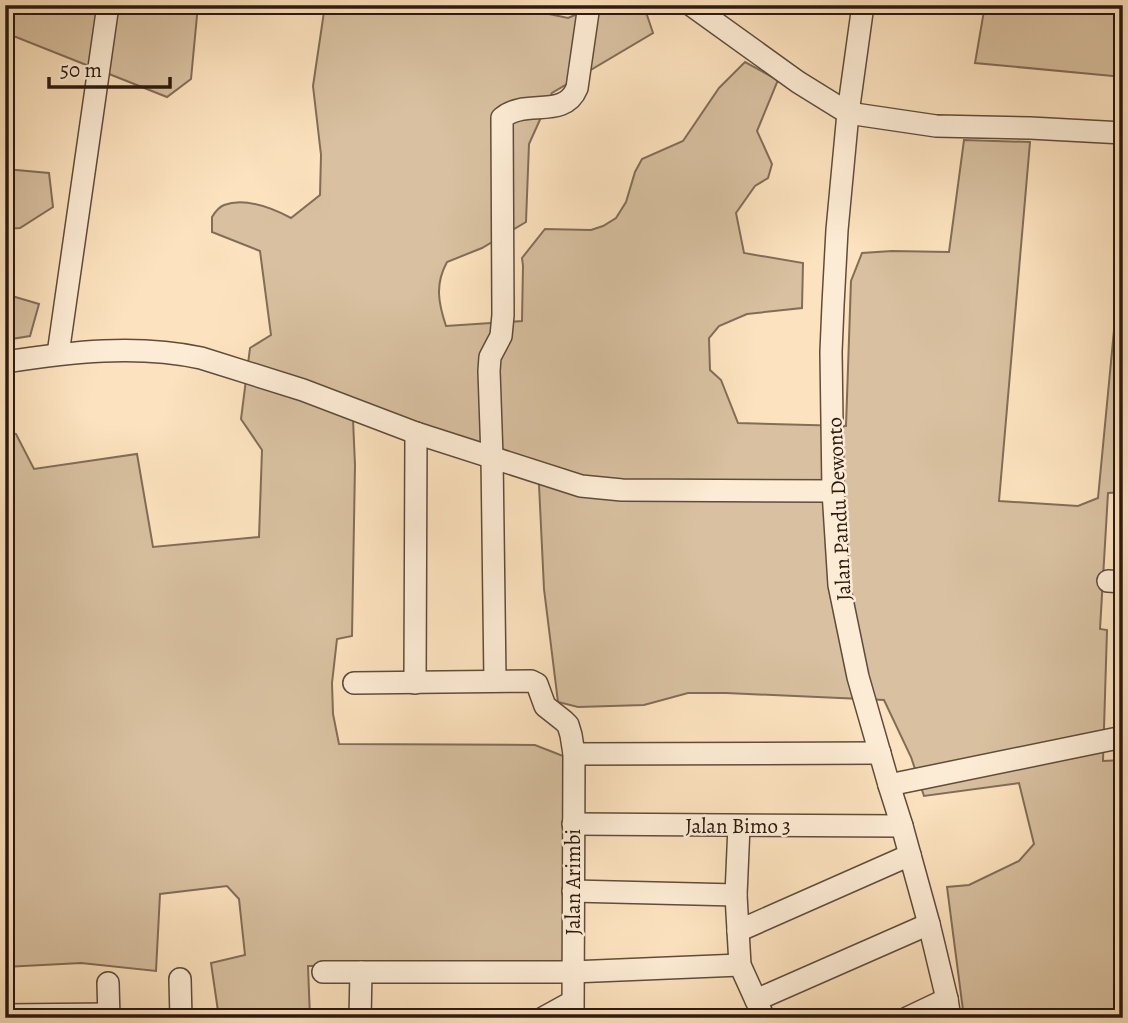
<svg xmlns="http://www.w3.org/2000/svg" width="1128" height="1023" font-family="Alegreya,serif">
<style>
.green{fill:#d8c0a0;stroke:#826d58;stroke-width:2}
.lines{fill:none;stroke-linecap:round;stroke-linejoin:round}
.minor-casing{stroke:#5f4c3b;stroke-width:24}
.minor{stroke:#fdecd5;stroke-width:21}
.labels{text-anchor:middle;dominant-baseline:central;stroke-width:5;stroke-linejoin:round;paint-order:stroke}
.street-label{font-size:21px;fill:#2b1a0f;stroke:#fdecd5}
</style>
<rect width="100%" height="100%" fill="#fce2be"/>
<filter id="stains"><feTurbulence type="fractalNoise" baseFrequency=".00286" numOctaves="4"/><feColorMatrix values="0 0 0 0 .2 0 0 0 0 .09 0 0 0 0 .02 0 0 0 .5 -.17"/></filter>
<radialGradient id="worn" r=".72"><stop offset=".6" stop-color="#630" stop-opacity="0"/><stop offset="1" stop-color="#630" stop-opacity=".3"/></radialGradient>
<g class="green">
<polygon points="5,5 198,5 191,79 167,97 16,37 5,36"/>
<path d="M 325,5 L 522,5 L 525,9 L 568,18 L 599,5 L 635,5 L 647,15 L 653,33 L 552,93 L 529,144 L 526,222 L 482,248 L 447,262 C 435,284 438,302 446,326 L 522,321 L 523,266 L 522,258 L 545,229 L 591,230 L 603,226 L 616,218 L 626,202 L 635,172 L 642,159 L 683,141 L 719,88 L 745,62 L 778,80 L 757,131 L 772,164 L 768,178 L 755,186 L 736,213 L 744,253 L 803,263 L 802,308 L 747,314 L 719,326 L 709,338 L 710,370 L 721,380 L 738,423 L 846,426 L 851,281 L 862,253 L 892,251 L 949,252 L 964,140 L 1030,142 L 999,501 L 1078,506 L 1098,498 L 1123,236 L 1123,492 L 1108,493 L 1100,629 L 1107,630 L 1103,761 L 1123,760 L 1123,1018 L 964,1018 L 947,887 L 969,885 L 1019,861 L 1034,844 L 1019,783 L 924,796 L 911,757 L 884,700 L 726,693 L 688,693 L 644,705 L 578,707 L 558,702 L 544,589 L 538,464 L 353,419 L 355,465 L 352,636 L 337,639 L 332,683 L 333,714 L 339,744 L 535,745 L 563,756 L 563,964 L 308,966 L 310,1018 L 219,1018 L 211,963 L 245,955 L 239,899 L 227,886 L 160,894 L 156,971 L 81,963 L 5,967 L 5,430 L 16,434 L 34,469 L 137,454 L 153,547 L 259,537 L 262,450 L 241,419 L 250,348 L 271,335 L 260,251 L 212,232 L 212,217 C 215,212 219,207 224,205 C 246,197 272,208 291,218 L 320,195 L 321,155 L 313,86 Z"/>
<polygon points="985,5 1123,5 1123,77 975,63"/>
<polygon points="5,169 49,173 53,207 20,228 5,229"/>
<polygon points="5,294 39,304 30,336 5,340"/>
</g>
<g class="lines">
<defs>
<g id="minor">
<polyline points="691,5 798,82 848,113 936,126 1030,128 1123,133"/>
<polyline points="863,5 848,113 837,230 833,305 831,352 833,491 839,585 858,677 889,785 902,826 929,924 947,999 950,1018"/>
<polyline points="58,354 108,5"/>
<path d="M 5,362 C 70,352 136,344 201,358 L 303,390 L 416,433 L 581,486 L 622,490 L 833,491"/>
<polyline points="1108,581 1123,582"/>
<path d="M 495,681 L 492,457 L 489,371 L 490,357 L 501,336 L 503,315 L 502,118 C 525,98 564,120 577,88 L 589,5"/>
<polyline points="354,683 531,681 537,684 545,706 564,721 568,725 571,735 574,754 573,1018"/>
<polyline points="415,683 416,433"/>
<polyline points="574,754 880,753"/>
<polyline points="889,785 1123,737"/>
<polyline points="573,824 902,826"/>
<polyline points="739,826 736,895 740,965 764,1018"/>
<polyline points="573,891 736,895"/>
<polyline points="738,931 910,855"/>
<polyline points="323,972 572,972 740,965"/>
<polyline points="180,979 181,1018"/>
<polyline points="108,983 109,1018"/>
<polyline points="756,1000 929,924"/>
<polyline points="5,1015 109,1014"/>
<polyline points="360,1018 361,972"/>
<polyline points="543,1018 572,1002"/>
<polyline points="907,1018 947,999"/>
</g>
</defs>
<use href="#minor" class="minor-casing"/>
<use href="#minor" class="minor"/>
</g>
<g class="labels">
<g class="street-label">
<text transform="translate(839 509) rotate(-93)">Jalan Pandu Dewonto</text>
<text x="738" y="826">Jalan Bimo 3</text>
<text transform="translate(573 882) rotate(-90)">Jalan Arimbi</text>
</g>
</g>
<rect width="1128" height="1023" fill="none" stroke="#fce2be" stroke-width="28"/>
<rect x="7" y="7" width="1114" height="1009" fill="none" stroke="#2b1a0f" stroke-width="3.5"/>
<rect x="14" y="14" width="1100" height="995" fill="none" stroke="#2b1a0f" stroke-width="2"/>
<path d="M49 77v10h121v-10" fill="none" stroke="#2b1a0f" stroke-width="3.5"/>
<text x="60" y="77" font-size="21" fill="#2b1a0f" stroke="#fdecd5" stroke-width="5" paint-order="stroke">50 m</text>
<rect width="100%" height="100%" filter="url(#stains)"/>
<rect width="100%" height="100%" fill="url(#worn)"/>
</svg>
